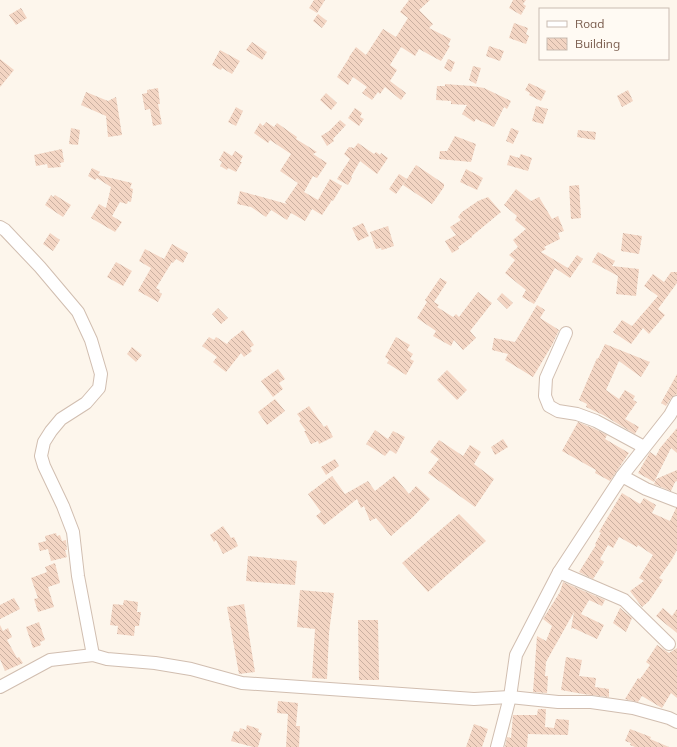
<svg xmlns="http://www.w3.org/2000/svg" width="677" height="747" font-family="Mulish,sans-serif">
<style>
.building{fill:url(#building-back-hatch)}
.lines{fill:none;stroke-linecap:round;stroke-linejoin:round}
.minor-casing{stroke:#d1beb0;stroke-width:14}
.minor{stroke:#fff;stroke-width:12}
</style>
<defs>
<pattern id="building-back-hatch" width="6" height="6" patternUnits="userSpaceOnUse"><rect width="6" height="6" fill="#f3d5c3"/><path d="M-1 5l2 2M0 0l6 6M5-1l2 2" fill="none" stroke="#cab0a1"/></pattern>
</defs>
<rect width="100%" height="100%" fill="#fdf6ec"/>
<g class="building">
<polygon points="314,0 325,0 317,13 309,8"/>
<polygon points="409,0 430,0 419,10 433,24 429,28 451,39 448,45 450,46 441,61 419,49 415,56 401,47 390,65 397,70 390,81 406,93 401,100 385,87 380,94 378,92 372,100 362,93 367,87 353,77 348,85 337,77 349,58 349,57 356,47 366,55 383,29 396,37 408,18 400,12"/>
<polygon points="513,0 526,0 523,4 526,6 521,15 509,8"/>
<polygon points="21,8 27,18 16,25 9,15"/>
<polygon points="318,14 327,21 322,28 313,21"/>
<polygon points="514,23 528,28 526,34 529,36 526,44 509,38"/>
<polygon points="252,42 267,52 262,60 246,50"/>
<polygon points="489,46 504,51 500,61 486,56"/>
<polygon points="220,50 240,61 232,74 222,68 221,70 212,65"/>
<polygon points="0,59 14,70 0,87"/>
<polygon points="448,59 455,62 451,72 444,68"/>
<polygon points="473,66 481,68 476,84 469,80"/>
<polygon points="529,83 546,91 541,101 529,95 530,93 525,90"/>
<polygon points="445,84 472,86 484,88 511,101 507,109 504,107 494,127 476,119 474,122 462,114 467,105 451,104 451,101 436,100 437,86 445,86"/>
<polygon points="158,88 160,104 158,104 162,124 153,126 150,109 145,110 142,94 147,93 147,90"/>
<polygon points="628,90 633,101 622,107 617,96"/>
<polygon points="86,92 108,101 116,97 122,135 108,137 106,116 81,105"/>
<polygon points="326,93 337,103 331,110 320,100"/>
<polygon points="536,106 548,109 543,124 532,121"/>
<polygon points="236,107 243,111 236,126 228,122"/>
<polygon points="355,108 362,113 360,117 364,119 359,126 348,118"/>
<polygon points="340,120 346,125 333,139 334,141 327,146 321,136 329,131"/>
<polygon points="266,122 274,127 277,123 297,137 296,139 317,152 313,154 327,163 317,178 313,176 304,192 318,200 330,179 342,186 333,201 332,200 322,215 312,209 305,221 291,213 287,220 271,210 266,217 251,207 237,204 240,191 287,204 285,202 298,183 280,171 291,154 270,140 268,143 254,133 260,123 263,126"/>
<polygon points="71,128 80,130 78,145 69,144"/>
<polygon points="511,128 519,131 513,144 506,141"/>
<polygon points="578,130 596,132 595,140 577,137"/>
<polygon points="455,136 476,144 471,162 439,159 440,151 447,151"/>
<polygon points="358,143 374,154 376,152 380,155 381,153 388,158 377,174 360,161 351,177 352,178 348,185 337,179 350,159 344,154 349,147 354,148"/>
<polygon points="62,149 64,162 60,163 61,167 48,168 47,164 36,166 34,155"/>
<polygon points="224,151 232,156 235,151 243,156 240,162 242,162 236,172 228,168 227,170 220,166 222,162 219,160"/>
<polygon points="521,154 532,158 528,171 507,165 510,155 519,158"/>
<polygon points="416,165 444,184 444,187 432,204 403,185"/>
<polygon points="92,168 100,172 98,175 132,183 130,188 133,189 131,202 128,201 127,204 120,202 112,216 122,222 115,232 91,218 99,204 106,208 111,187 97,178 95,180 88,176"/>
<polygon points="466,169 483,178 477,190 460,182"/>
<polygon points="399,174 407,179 396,194 389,189"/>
<polygon points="579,185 581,218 571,219 569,186"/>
<polygon points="516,189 531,201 539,197 552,219 558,216 564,231 558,233 560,239 544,247 546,249 541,252 568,268 577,255 583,259 570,278 555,268 534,304 522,297 526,290 505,273 515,260 509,255 518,247 513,240 526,229 515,220 517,216 504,205"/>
<polygon points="51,195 53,197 55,195 71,205 63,217 45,205"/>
<polygon points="488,197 501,212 472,236 472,237 458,247 459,249 452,253 445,241 456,235 450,227 461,220 458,217 462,212 478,201"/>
<polygon points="363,223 369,236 358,241 352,228"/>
<polygon points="388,226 394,246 382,250 381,248 376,249 370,232"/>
<polygon points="50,233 60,240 53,251 43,244"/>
<polygon points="623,233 642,236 639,254 621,251"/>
<polygon points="172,244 188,253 183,263 176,259 173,263 172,262 156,288 160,290 159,292 162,294 158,302 138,291 151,268 139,261 145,249 164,259"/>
<polygon points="598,252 615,261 612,266 639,269 636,296 616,294 618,276 592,262"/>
<polygon points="116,262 132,271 123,286 107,277"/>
<polygon points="671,272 677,272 677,283 658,309 665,315 649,334 643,328 631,344 613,332 622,320 632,326 658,296 644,286 653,274 664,282"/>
<polygon points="440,278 447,282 434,302 439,305 437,307 453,317 456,314 459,317 478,292 492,303 470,331 476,338 463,350 454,340 451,346 433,336 436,331 417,318 427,302 425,300"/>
<polygon points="502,293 513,303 507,309 497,299"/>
<polygon points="537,305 545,310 540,318 559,330 552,345 533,377 505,360 508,354 492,350 494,338 515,342"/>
<polygon points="218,308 228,318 221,324 212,314"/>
<polygon points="243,330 254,345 250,348 252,351 244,357 241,353 226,372 213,362 217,357 202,346 209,337 214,340 216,337 227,344 230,340"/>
<polygon points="396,337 410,345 407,350 413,354 410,359 414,361 406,375 387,363 389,360 385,357"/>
<polygon points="605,344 650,362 641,377 619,361 606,390 619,399 625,390 635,396 633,400 637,402 625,419 639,427 635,434 603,415 586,407 587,404 579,400 597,358 598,359"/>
<polygon points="132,347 142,355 136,362 127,354"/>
<polygon points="278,369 285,379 279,383 283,389 273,397 261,381"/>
<polygon points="447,370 467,390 457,400 437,380"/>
<polygon points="677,374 677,394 671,398 666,406 661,403"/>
<polygon points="275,399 285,411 267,425 258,412"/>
<polygon points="309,406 324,427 327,425 333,437 319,444 318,441 311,444 304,431 306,431 299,421 301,419 297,414"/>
<polygon points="578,422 595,429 607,435 605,439 629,453 610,481 595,473 596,470 562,451"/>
<polygon points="677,428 677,453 671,448 654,482 638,473 650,452 656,456 660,448"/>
<polygon points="375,430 388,439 393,431 405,437 396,454 390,450 385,456 366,444"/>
<polygon points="503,439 508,447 495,455 491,447"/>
<polygon points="439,440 463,456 470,445 481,452 474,464 494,479 475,507 428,473 439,459 430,452"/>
<polygon points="335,459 339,466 326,475 321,467"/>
<polygon points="677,470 677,481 675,482 671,491 654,484 656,479"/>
<polygon points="332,476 345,494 368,481 375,491 394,476 409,494 416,486 430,499 414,516 391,536 376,518 370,521 364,506 361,508 357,499 324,525 316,516 321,512 308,494"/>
<polygon points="622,493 640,504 644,498 656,505 652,513 670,521 676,508 677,508 677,550 671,561 659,578 663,580 649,601 642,607 630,591 644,581 639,578 653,555 638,545 637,547 619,537 613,548 608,545 600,559 604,562 593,579 579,572 596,545 595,544 601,533 599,532"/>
<polygon points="459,514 486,541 428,592 402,563"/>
<polygon points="223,526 231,538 234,537 238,546 223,554 216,540 214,542 210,535"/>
<polygon points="56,533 57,536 60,535 62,541 66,540 67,550 65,550 67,557 51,561 48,549 40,551 38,543 46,541 45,536"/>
<polygon points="248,556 297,561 295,585 246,581"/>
<polygon points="55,563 60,583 48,587 54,607 38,612 34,599 38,598 31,578 47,572 45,567"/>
<polygon points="563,582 605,600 602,606 589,600 581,614 604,625 597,639 573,628 571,629 574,612 546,662 545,676 548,676 547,693 533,692 537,636 546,641 552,626 543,619 560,592"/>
<polygon points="300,590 334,593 329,633 327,679 312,678 315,629 297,627"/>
<polygon points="14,598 20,609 0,619 0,605"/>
<polygon points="124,600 138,602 137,612 141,612 139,626 135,626 134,636 117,634 118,626 110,625 113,604 123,605"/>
<polygon points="244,604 255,672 239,674 227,607"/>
<polygon points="620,608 632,618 626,632 613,623"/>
<polygon points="663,608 672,616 677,609 677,633 656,616"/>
<polygon points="358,620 378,620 379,680 359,680"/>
<polygon points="39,622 45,640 40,642 41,645 33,648 26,627"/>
<polygon points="0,625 3,631 8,628 12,637 7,640 17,658 19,657 23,663 5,671 0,659"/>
<polygon points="657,645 669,653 677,648 677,698 671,693 662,708 642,696 638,702 625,699 638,678 640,679 650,665 646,662"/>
<polygon points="566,657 582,660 579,676 596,678 595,687 609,689 609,697 583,694 561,690"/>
<polygon points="278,701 298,703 296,726 300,726 299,747 286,747 288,714 277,713"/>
<polygon points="538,709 546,709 545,727 554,728 556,719 569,720 568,735 528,734 527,747 505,747 507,737 511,738 513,715 537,715"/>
<polygon points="474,724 488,729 482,747 466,747"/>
<polygon points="247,725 259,729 258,732 262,733 258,747 253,747 231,741 234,731 239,732 240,728 246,730"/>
<polygon points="630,729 651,737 650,739 669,747 635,747 630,745 631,743 625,741"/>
</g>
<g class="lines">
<defs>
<g id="minor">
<polyline points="0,227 5,230 40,267 78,312 91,340 101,374 99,388 86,403 61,419 51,431 44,442 41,456 44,466 63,506 73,532 78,576 93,655"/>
<polyline points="566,333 546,378 545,396 549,406 558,411 577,414 596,421 644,447"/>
<polyline points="622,476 646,489 677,501"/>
<polyline points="559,572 624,600 669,644"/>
<polyline points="0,687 50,660 93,655 107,659 155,663 191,669 242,683 474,699 510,697 558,702 591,702 633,708 669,718 677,722"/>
<polyline points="497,747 510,697 516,655 559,572 622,476 670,415 677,402"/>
</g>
</defs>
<use href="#minor" class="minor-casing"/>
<use href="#minor" class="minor"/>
</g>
<rect x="539" y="8" width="130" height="52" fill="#fffaf3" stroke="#cabbb1"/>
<rect x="547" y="21" width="20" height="6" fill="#ffffff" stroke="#cabbb1"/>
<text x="575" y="28" font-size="12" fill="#7a5c4d">Road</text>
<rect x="547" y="38" width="20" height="12" fill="url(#building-back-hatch)" stroke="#cabbb1"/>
<text x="575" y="48" font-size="12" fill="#7a5c4d">Building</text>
</svg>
